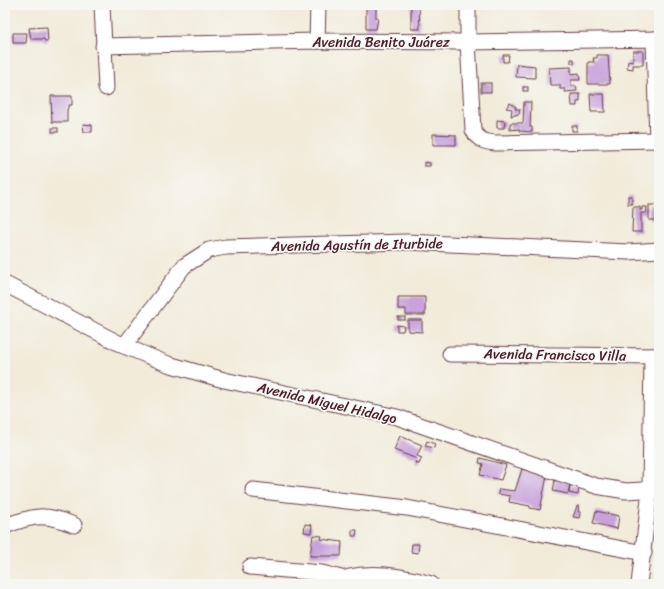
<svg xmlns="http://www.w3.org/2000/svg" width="664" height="589" font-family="Sriracha,sans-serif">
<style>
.building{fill:#c8a3db}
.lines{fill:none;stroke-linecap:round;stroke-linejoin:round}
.minor-casing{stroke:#633e45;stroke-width:17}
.minor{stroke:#fff;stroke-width:15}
.labels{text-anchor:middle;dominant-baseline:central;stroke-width:3.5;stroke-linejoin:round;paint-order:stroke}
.street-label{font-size:14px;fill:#4a1f2b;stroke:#f6f6f2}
</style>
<rect width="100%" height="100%" fill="#f6f6f2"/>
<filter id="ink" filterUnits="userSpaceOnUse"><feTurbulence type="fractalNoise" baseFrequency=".025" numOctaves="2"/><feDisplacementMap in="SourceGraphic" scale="8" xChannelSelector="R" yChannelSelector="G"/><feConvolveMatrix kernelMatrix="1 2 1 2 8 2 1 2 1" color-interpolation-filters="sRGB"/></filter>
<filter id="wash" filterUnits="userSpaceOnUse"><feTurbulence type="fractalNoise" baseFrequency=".012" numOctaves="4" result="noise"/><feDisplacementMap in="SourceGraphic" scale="16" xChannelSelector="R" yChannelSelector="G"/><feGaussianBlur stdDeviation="0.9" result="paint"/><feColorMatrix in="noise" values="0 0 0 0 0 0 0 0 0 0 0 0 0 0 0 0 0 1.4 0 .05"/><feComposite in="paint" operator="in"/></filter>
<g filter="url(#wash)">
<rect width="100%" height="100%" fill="#f2ebda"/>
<g id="blocks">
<g class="building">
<polygon points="366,5 376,5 376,18 378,18 376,29 366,29"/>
<polygon points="411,5 419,5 420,29 411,29"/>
<polygon points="47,27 48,41 45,41 44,39 31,39 29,28"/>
<polygon points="13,33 27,33 26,43 13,43"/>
<polygon points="633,51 643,51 643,65 633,65 633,69 627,68 628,61 633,62"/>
<polygon points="503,55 509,55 508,62 503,62"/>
<polygon points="597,55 608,55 610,84 588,84 588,62 594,62 593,58 597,58"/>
<polygon points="571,59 574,59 574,64 571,63"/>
<polygon points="517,64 535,66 535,78 516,77"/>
<polygon points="571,67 571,74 579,73 580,80 571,80 571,86 576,86 577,91 565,92 565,89 560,89 560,85 550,85 549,68"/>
<rect x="481" y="83" width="10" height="9"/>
<rect x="523" y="87" width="5" height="4"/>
<polygon points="571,94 580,94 580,101 577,102 577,106 572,106"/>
<polygon points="590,94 604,94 605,112 591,112"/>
<polygon points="51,96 72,96 72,105 69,105 67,110 67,122 52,122"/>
<polygon points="524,102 531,102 530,127 532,127 532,132 519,131 519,129 510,130 510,123 523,123"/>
<polygon points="510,103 516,107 515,109 520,109 519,114 511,116 512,109 506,108"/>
<polygon points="497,120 505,121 504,128 497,128"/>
<polygon points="83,124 92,125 92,132 84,132"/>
<rect x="572" y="126" width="5" height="5"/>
<rect x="52" y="128" width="6" height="4"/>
<polygon points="433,134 456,135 456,145 433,145"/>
<polygon points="424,162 430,163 430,166 424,166"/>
<rect x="628" y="196" width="4" height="8"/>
<rect x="649" y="205" width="10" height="15"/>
<polygon points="633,207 640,207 640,210 642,210 642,207 647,207 646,213 641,213 641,232 632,232"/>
<polygon points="398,297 425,297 425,315 406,315 406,309 398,309"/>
<rect x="398" y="317" width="7" height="3"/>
<polygon points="408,320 422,320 422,332 408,331"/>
<polygon points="397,325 404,326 403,331 397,331"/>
<polygon points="400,436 422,445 417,456 422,458 419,464 415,463 417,459 394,450"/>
<polygon points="427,441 435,444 434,448 425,446"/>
<polygon points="480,458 506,465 501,480 480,475 483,464 479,463"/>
<polygon points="522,469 547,476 540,510 530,508 530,506 509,502 510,496 498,494 499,489 515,491"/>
<polygon points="555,480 570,483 568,494 553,491"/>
<polygon points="570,485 579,487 578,495 569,493"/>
<polygon points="577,506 579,506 578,512 581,512 580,518 573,517"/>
<polygon points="596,511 619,516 617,529 593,523"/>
<polygon points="305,524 312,525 311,533 304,532"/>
<polygon points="352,530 357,530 356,536 352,536"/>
<polygon points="313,535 322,536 321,539 342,542 341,556 310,556"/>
<polygon points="412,544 419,544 418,553 411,552"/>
</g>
</g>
</g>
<g filter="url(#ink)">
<use href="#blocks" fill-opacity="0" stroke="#633e45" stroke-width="1"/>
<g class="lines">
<defs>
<g id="minor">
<polyline points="102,5 106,88"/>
<path d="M 468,5 L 468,42 L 473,130 C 478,140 484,142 495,143 L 659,140"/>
<polyline points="654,39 657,140"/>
<polyline points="317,41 318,5"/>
<polyline points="103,46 317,41 468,42 659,39"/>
<polyline points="5,284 124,346 168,364 224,380 397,417 596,486 626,491 659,489"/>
<polyline points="124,346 184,266 209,250 226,247 406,242 629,252 659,250"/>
<polyline points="450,354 659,356"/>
<polyline points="253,490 407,508 644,553"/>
<path d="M 5,526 C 34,515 45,513 74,525"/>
<polyline points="250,567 322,573 341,578"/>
<path d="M 330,584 C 359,568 400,575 431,584"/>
<polyline points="639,584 650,491 652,356"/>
</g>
</defs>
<use href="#minor" class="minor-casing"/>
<use href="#minor" class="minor"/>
</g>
</g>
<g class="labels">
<g class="street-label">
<text x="381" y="42">Avenida Benito Juárez</text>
<text transform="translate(357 245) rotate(-1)">Avenida Agustín de Iturbide</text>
<text transform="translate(555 355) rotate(1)">Avenida Francisco Villa</text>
<text transform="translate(327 403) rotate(13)">Avenida Miguel Hidalgo</text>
</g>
</g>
<rect width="664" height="589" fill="none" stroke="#f6f6f2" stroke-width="20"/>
</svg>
